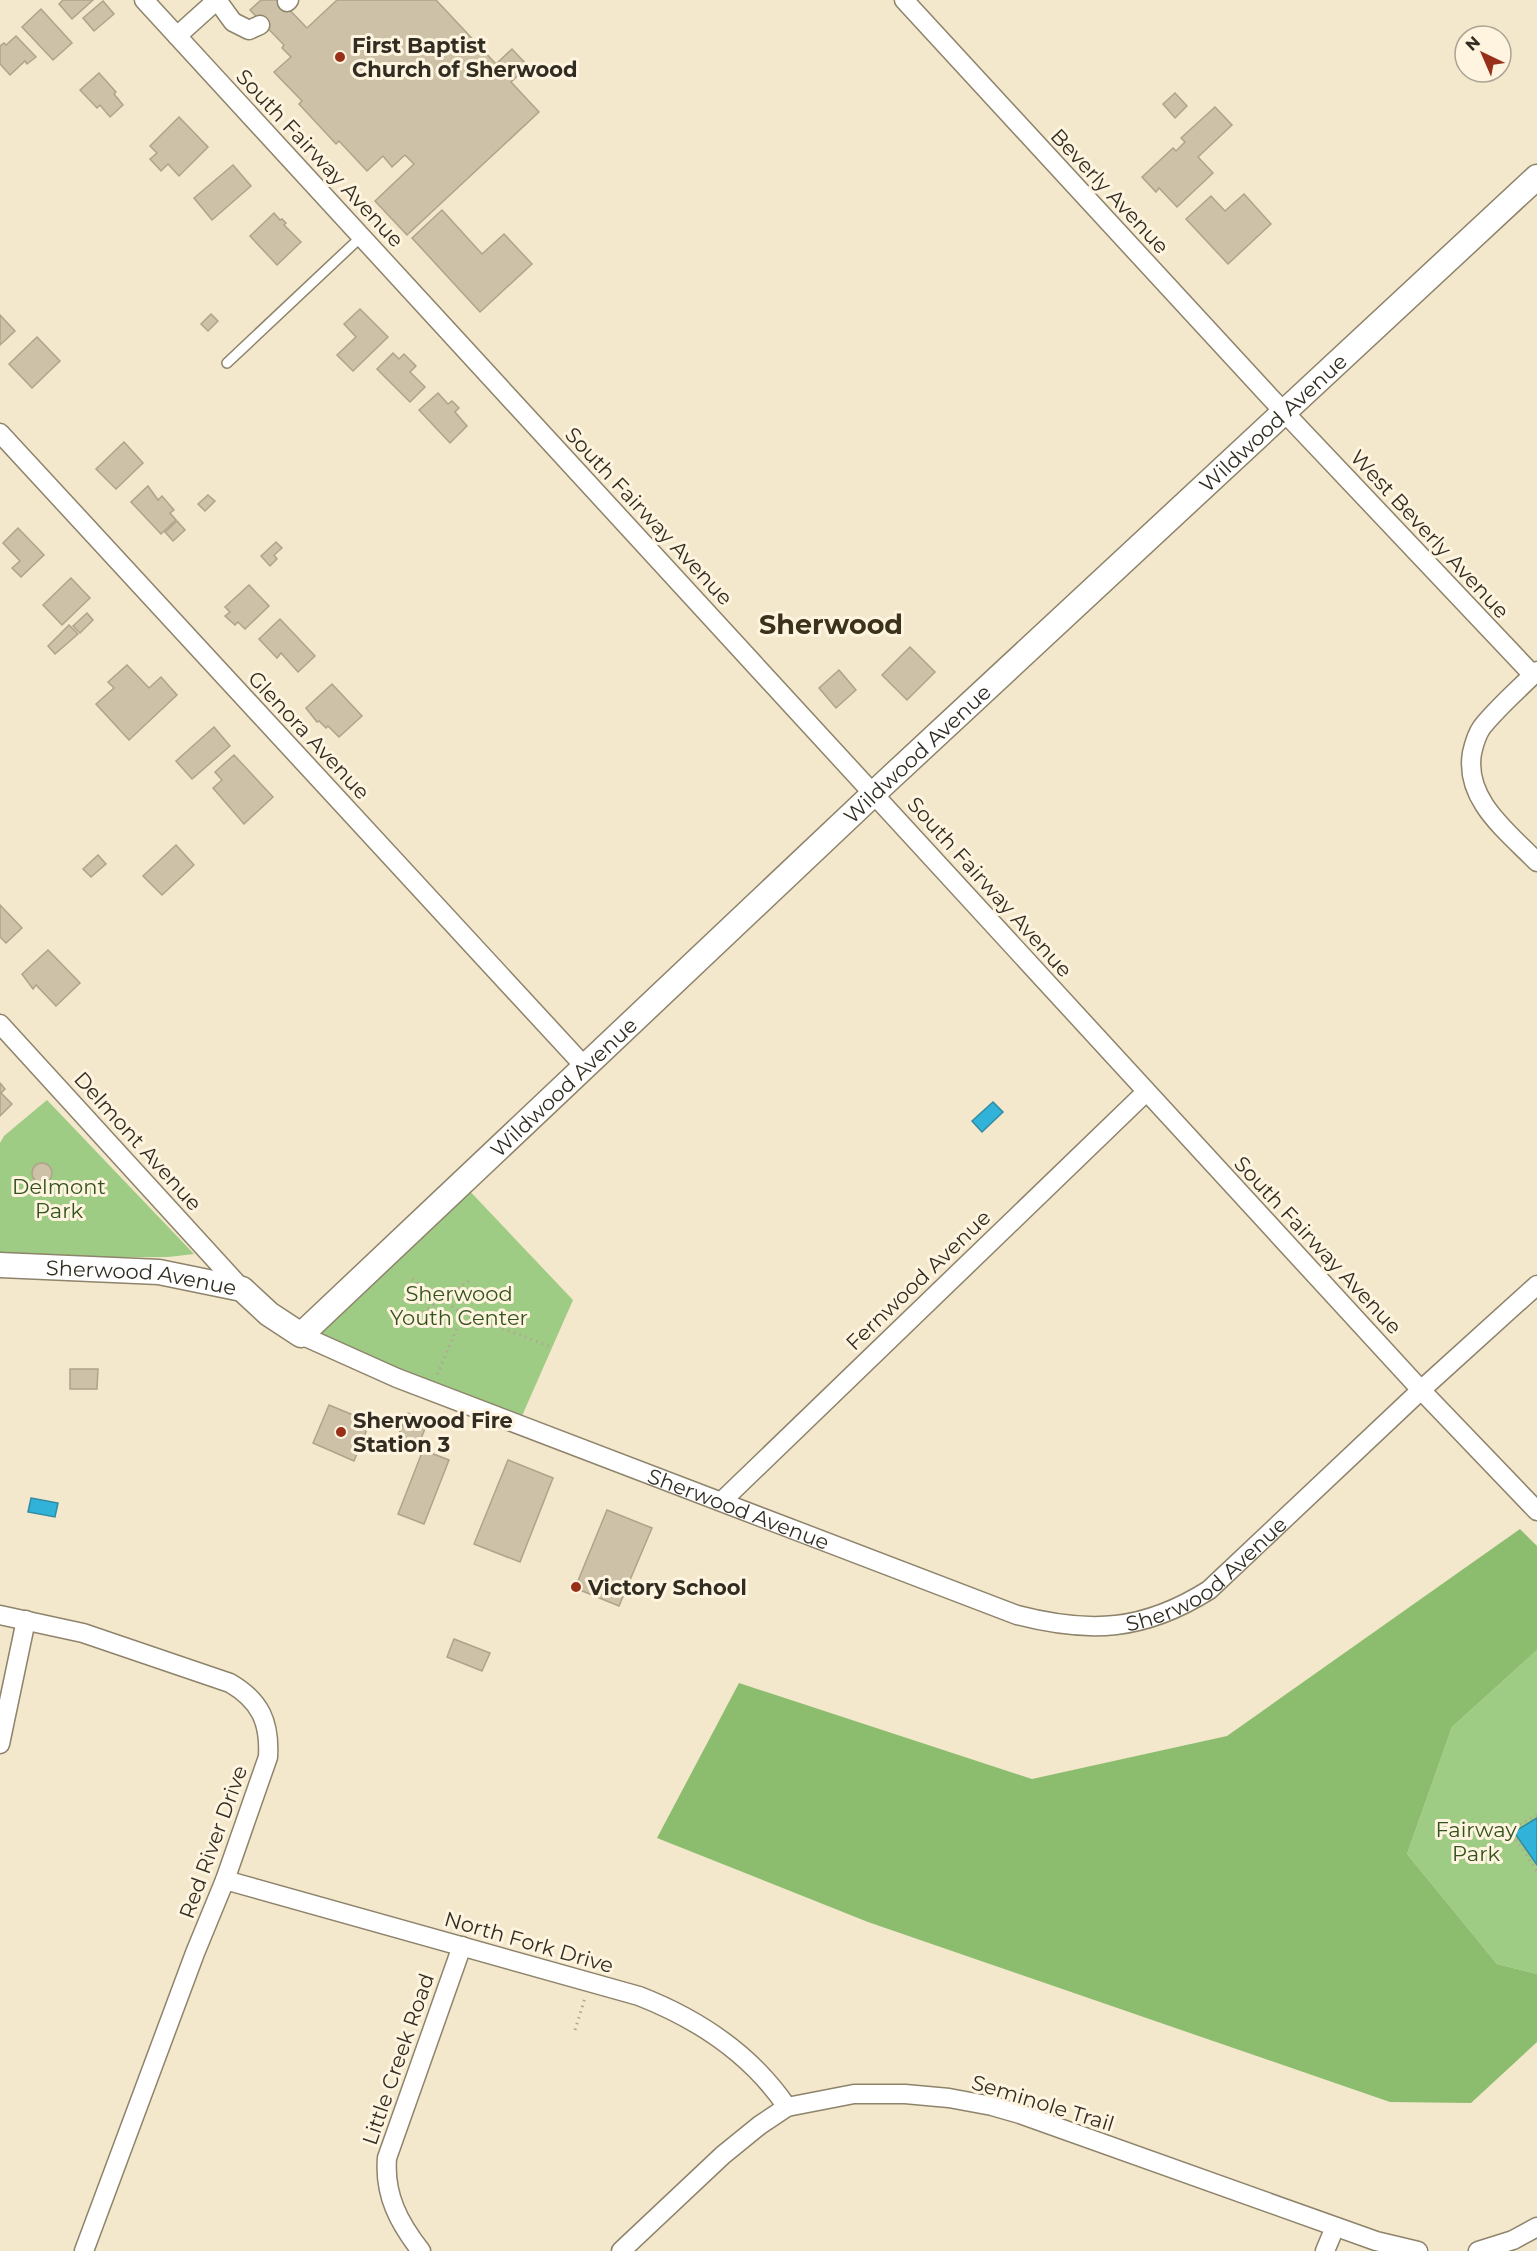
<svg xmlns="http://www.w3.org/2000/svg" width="1537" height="2251" font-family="Montserrat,sans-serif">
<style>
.green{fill:#9fcc85}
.forest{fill:#8cbd6e}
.water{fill:#31b3d9;stroke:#318ba2;stroke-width:1.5}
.building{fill:#cdc1a7;stroke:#afa48a;stroke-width:1.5}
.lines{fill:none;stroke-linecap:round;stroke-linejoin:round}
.lane-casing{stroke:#8e836b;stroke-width:12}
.street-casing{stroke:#8e836b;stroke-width:21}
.secondary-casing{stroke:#8e836b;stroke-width:27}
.path{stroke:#b1a792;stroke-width:3;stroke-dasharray:1.5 4.5;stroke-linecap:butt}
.lane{stroke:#fff;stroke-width:9}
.street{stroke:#fff;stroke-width:18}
.secondary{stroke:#fff;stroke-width:24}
.poi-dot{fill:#982f19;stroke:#fef4df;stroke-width:2}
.labels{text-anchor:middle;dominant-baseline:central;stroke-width:6;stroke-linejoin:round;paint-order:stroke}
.poi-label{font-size:21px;font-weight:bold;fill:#312d22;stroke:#fef4df;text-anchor:start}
.street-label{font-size:21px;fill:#312d22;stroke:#fef4df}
.park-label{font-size:21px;fill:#33531c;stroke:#fef4df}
.district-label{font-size:27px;font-weight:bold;fill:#3b321c;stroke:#fef4df}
</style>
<rect width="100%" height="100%" fill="#f3e7cc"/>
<g class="green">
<polygon points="47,1100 194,1254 168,1257 0,1258 0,1143 4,1136"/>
<polygon points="462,1183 573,1300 518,1425 301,1335"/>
<polygon points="1537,1650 1537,1974 1497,1964 1407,1854 1452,1727"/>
</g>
<polygon class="forest" points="1520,1529 1537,1546 1537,1650 1452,1727 1407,1854 1497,1964 1537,1974 1537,2042 1471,2103 1390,2102 868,1922 657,1838 739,1683 1032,1779 1227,1736"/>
<g class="water">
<polygon points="993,1102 1003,1112 982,1132 972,1121"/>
<polygon points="31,1498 58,1503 55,1517 28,1512"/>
<polygon points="1537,1818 1537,1865 1514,1832"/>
</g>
<g class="building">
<polygon points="63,0 93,0 72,19 59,4"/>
<polygon points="261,0 280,0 307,28 337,0 436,0 496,64 512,49 528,66 511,82 539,112 407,235 375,201 414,164 405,155 392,167 383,156 367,171 339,141 336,144 299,104 302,101 274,72 291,57 282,48 284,45 250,10"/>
<polygon points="103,1 114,14 94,31 83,18"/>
<polygon points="41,9 72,43 53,60 22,27"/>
<polygon points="16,36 36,57 27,64 25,61 10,75 0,64 0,46 4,43 6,45"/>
<polygon points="99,73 116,92 114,94 123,105 110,117 100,105 97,108 80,90"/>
<polygon points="1175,93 1187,106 1175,118 1163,104"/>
<polygon points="1215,107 1232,125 1198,157 1213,173 1177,207 1159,188 1156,192 1142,177 1173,148 1176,151 1185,142 1181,138"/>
<polygon points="179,117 208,147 179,176 168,164 161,171 150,159 157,153 150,146"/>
<polygon points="233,165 251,186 212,220 194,198"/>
<polygon points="1244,194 1271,224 1228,264 1186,219 1211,196 1225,211"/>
<polygon points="442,210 482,254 504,234 532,264 480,312 412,238"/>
<polygon points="274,213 280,220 282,219 286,223 284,225 301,242 277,265 250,236"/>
<polygon points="360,309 388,337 353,371 337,355 356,337 344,324"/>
<polygon points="211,314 218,321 208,331 201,324"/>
<polygon points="0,315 15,331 0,345"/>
<polygon points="37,337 60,361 32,388 9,364"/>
<polygon points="393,353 399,359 404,354 416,366 410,372 425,387 410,402 377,369"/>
<polygon points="438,393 448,404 452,401 459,408 455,412 467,426 450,443 419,410"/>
<polygon points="124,442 143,463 116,489 96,469"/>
<polygon points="148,486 158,500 162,496 174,510 170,513 176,520 161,534 131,502"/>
<polygon points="208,495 215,501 205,511 198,504"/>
<polygon points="177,521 185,530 173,541 165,532"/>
<polygon points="18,528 44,555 21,577 12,568 20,561 3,543"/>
<polygon points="276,542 282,548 274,555 277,559 270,566 261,556"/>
<polygon points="71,578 90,598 62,625 43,605"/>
<polygon points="249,585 269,606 245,629 238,622 235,625 225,616 230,612 225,607"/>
<polygon points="87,613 93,620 80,633 73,626"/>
<polygon points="280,619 315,656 298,672 281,653 277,658 259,639"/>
<polygon points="69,625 78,634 55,654 48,646"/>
<polygon points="910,647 935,672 907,700 882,675"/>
<polygon points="127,665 149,688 161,677 177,695 129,740 96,704 114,688 108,682"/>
<polygon points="839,670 856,690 836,708 819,688"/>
<polygon points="332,684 362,716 339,737 328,726 326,728 319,721 317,722 306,708"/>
<polygon points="214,727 230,746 192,779 176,761"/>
<polygon points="234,755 273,797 244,824 213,788 222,780 215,772"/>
<polygon points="176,845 194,865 162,895 143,876"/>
<polygon points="98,855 106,864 91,877 83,869"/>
<polygon points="0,905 22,928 6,943 0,937"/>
<polygon points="48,950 80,983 56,1006 36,985 33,989 22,974"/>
<polygon points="0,1083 5,1089 1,1093 12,1104 0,1116"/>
<circle cx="42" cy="1173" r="10"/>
<polygon points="70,1369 98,1369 97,1389 70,1389"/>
<polygon points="329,1405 370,1422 354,1461 313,1443"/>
<polygon points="408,1413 428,1421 417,1449 396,1440"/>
<polygon points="423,1450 449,1460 424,1524 398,1514"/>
<polygon points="508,1460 553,1478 520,1562 474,1544"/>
<polygon points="607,1510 652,1528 619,1606 575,1588"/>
<polygon points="454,1639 490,1653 482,1671 447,1657"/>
</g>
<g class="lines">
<defs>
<polyline id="lane" points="227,363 362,236"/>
<g id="street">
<polyline points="144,0 1421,1390 1537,1511"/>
<polyline points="904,0 1269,396 1533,675"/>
<polyline points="287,2 289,0"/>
<polyline points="177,36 217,0 233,22 249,30 260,25"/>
<polyline points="0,433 586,1068"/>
<path d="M 1537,671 C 1519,689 1498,707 1482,727 C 1477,734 1474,744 1472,753 C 1464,800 1508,832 1537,862"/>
<polyline points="0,1024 242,1289"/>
<path id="s1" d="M 301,1335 L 397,1378 L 1017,1615 C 1090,1634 1144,1631 1209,1590 L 1421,1390 L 1537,1285"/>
<polyline points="722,1501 1146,1092"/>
<path d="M 0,1615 L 83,1633 L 230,1683 C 261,1701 270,1723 268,1757 L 225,1880 L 195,1953 L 84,2251"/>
<polyline points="0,1744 26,1620"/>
<path d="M 225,1880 L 639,1996 C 698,2019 751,2054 787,2107"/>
<path d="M 421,2251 C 399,2223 384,2195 387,2158 L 462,1946"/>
<polyline points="621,2251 723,2155 760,2125 787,2107 854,2094 905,2094 949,2098 992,2106 1020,2114 1376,2241 1418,2251"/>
<polyline points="1325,2251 1335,2227"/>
<polyline points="1478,2251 1513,2240 1537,2227"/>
</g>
<g id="secondary">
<path id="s2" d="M 0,1265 L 159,1272 L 242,1289 L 269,1314 L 301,1335 L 887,781 L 1537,177"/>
</g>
</defs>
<use href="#lane" class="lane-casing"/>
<use href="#street" class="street-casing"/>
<use href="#secondary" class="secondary-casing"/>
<g class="path">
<polyline points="412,1279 463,1314 437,1375"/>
<polyline points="463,1314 552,1347"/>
<polyline points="413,1319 469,1281"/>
<polyline points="1537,1815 1510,1830 1537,1872"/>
<polyline points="575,2030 585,1998"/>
</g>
<use href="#lane" class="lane"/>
<use href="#street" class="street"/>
<use href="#secondary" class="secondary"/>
</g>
<g class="poi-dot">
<circle cx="340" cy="57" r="6"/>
<circle cx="341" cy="1432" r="6"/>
<circle cx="576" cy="1587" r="6"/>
</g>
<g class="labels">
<g class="poi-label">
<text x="352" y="45">First Baptist<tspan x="352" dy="24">Church of Sherwood</tspan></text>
<text x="353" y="1420">Sherwood Fire<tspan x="353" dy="24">Station 3</tspan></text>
<text x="588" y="1587">Victory School</text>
</g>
<g class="street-label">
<text transform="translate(320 158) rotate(47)">South Fairway Avenue</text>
<text transform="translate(1110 191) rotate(47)">Beverly Avenue</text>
<text stroke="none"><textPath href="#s2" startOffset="1652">Wildwood Avenue</textPath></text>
<text transform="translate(649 516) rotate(47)">South Fairway Avenue</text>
<text transform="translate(1430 534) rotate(47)">West Beverly Avenue</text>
<text transform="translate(309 735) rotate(47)">Glenora Avenue</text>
<text stroke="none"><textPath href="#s2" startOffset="1166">Wildwood Avenue</textPath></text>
<text transform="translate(990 887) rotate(48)">South Fairway Avenue</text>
<text stroke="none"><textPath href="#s2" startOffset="680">Wildwood Avenue</textPath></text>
<text transform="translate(138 1141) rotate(48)">Delmont Avenue</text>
<text transform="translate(1318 1245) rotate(47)">South Fairway Avenue</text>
<text stroke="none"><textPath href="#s2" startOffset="142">Sherwood Avenue</textPath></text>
<text transform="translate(918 1280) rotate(-44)">Fernwood Avenue</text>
<text stroke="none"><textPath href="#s1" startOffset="471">Sherwood Avenue</textPath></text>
<text stroke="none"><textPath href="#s1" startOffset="975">Sherwood Avenue</textPath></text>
<text transform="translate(213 1842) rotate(-70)">Red River Drive</text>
<text transform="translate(529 1942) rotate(16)">North Fork Drive</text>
<text transform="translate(398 2059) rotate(-71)">Little Creek Road</text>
<text transform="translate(1043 2103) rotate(17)">Seminole Trail</text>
</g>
<g class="park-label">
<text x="59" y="1186">Delmont<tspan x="59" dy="24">Park</tspan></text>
<text x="459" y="1293">Sherwood<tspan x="459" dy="24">Youth Center</tspan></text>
<text x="1476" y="1829">Fairway<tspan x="1476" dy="24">Park</tspan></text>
</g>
<g class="district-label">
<text x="831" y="624">Sherwood</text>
</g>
</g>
<g transform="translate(1483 54) rotate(316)"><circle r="28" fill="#fef4df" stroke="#aca493" stroke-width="1.5"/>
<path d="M0-4.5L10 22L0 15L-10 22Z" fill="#982f19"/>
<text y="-9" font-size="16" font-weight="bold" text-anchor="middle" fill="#312d22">N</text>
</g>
</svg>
